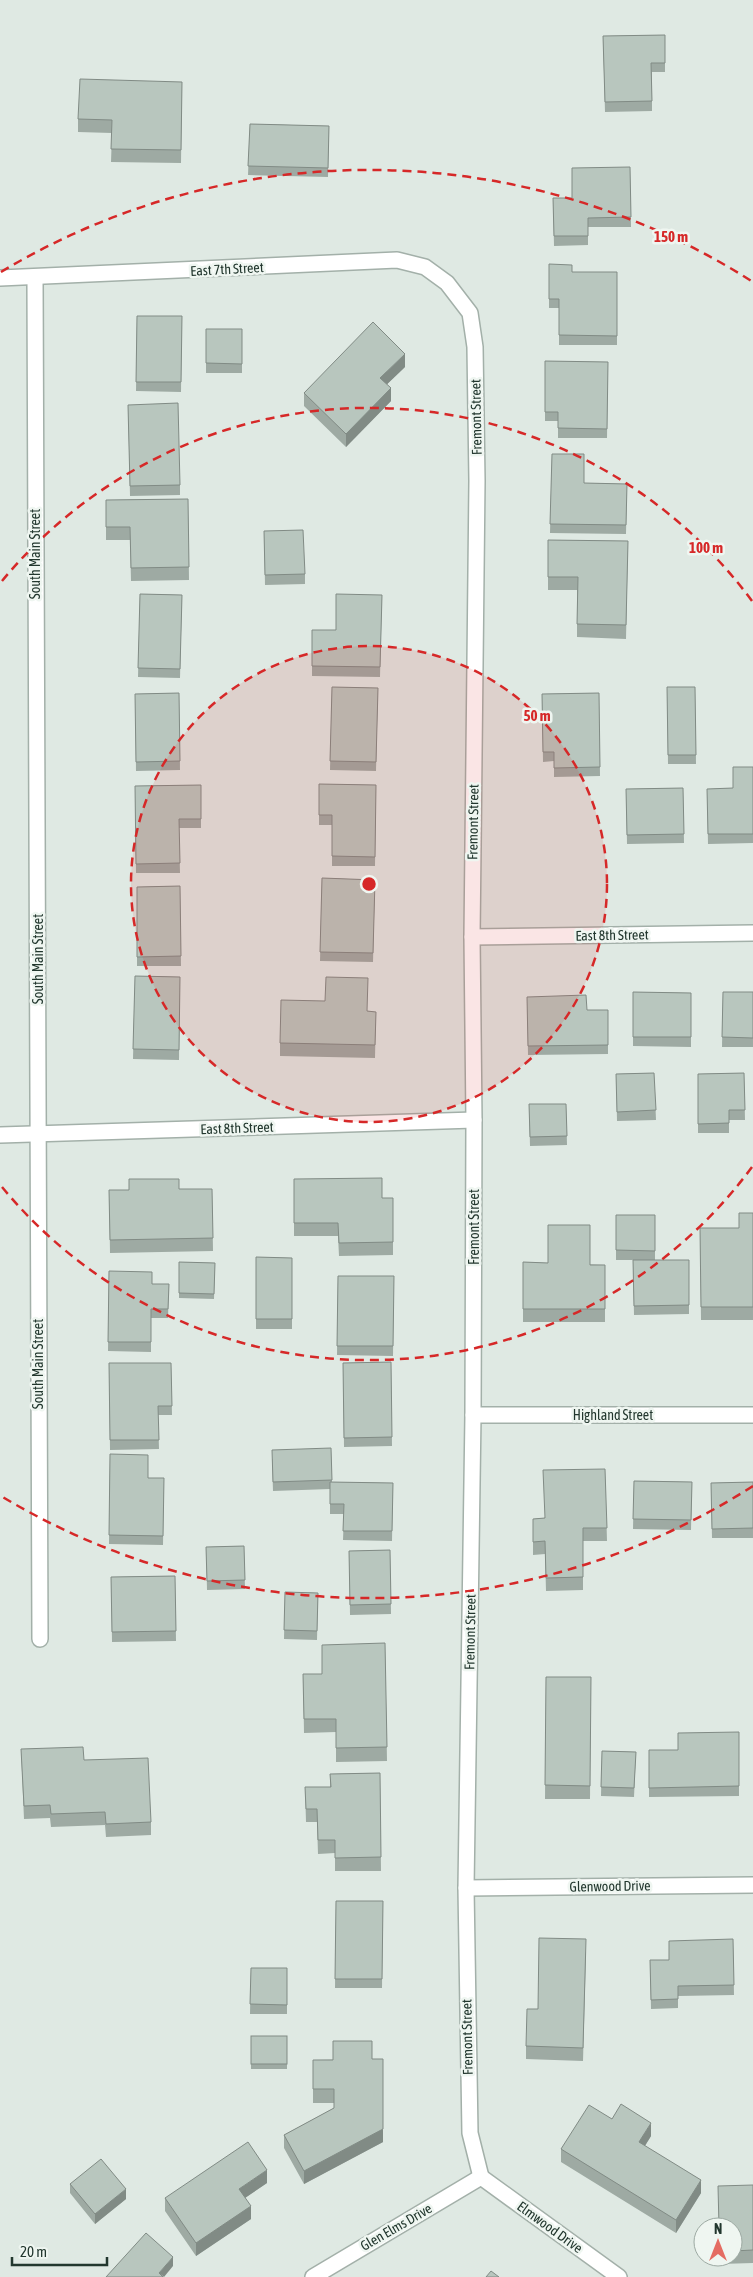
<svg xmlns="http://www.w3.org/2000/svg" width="753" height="2277" font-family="'Asap Condensed',sans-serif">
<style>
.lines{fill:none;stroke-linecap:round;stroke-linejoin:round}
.minor-casing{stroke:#a3b0a9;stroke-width:18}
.minor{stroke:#fff;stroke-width:15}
.wall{fill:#9eaaa3}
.shaded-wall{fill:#818b85}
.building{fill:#b8c6be;stroke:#818b85}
.ring{fill:none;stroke:#d62828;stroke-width:2.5;stroke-dasharray:9 6}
.labels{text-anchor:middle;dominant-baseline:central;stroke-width:5;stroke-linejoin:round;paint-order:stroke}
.street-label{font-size:14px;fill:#22372e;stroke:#eff6f1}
.centre{fill:#d62828;stroke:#eff6f1;stroke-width:2.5}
.ring-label{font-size:15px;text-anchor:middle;font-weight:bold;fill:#d62828;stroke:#eff6f1;stroke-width:5;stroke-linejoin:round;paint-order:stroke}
</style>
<rect width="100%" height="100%" fill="#dfe9e3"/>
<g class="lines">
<defs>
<g id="minor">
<polyline points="0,278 397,260 425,267 447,283 470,313 475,347 477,481 472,937 474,1120 473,1415 466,1888 470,2133 481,2177"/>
<polyline points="35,278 40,1639"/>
<polyline points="472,937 753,933"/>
<polyline points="0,1135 474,1120"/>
<polyline points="473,1415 753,1415"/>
<polyline points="466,1888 753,1885"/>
<polyline points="481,2177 619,2277"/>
<polyline points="313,2277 481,2177"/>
</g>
</defs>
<use href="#minor" class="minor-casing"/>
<use href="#minor" class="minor"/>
</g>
<g class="wall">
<polygon points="665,35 665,72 652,72 652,111 605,112 603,36"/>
<polygon points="182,82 181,163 111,162 112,133 78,132 78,119"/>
<polygon points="250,124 329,126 328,177 248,175"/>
<polygon points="630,167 631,227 588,227 588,245 554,246 553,198 572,198"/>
<polygon points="549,264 572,272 617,272 617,345 559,345 559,308 549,308"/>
<polygon points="137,316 182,316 181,392 136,391"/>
<rect x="206" y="329" width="36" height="44"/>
<polygon points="545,361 608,362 607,438 558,438 558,421 545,421"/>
<polygon points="405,367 387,384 391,401 346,447 304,406 304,393"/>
<polygon points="128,405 180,485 180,495 130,496"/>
<polygon points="552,454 584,483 627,484 626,534 550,533"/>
<polygon points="188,499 189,580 131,581 130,540 106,540 106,500"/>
<polygon points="264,531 305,574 305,584 265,585"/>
<polygon points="548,540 628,541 626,639 577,637 577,590 548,590"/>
<polygon points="140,594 182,595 180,678 138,677"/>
<polygon points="382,595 380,677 312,676 312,630 336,630"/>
<polygon points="332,687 378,688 376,771 330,770"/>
<polygon points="667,687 695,687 696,764 668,764"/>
<polygon points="179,693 180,770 136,771 135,694"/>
<polygon points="599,693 600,776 554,777 554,761 543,762 542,694"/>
<polygon points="753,767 753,843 708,844 707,789 733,788"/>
<polygon points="319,784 376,785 375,866 332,866 332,825 319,825"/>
<polygon points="201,785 201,828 179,828 180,873 136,873 135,786"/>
<polygon points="683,788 684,843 627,844 626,789"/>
<polygon points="322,878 375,880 373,962 320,961"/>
<polygon points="180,886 181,966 137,966 137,887"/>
<polygon points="135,976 180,977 179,1060 133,1059"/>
<polygon points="633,992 691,993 691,1047 633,1046"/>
<polygon points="723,992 753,992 753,1047 722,1047"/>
<polygon points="527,997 587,1010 608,1010 608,1054 528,1055"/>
<polygon points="367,1011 376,1012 375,1058 280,1056 280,1043"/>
<polygon points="654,1073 656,1120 617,1121 616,1074"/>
<polygon points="744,1073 745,1120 729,1120 729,1133 698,1133 698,1074"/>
<polygon points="566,1104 567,1145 530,1146 529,1105"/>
<polygon points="129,1179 179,1189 212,1189 213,1251 110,1253 109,1190 129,1190"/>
<polygon points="294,1179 382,1198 393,1198 393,1255 339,1256 338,1236 294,1236"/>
<polygon points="753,1213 753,1320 701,1320 700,1228 739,1228"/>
<polygon points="616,1215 655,1215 655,1260 689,1260 689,1314 634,1315 633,1260 654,1260 616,1260"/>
<polygon points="256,1257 292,1258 292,1329 256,1329"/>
<polygon points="179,1262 215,1263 214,1299 179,1298"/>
<polygon points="523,1262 605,1265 605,1322 523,1322"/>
<polygon points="109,1271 152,1284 169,1284 168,1318 151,1318 151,1352 108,1351"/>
<polygon points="338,1276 394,1276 393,1356 337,1355"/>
<polygon points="391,1362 392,1446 344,1447 343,1363"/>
<polygon points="109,1363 171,1363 172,1415 158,1415 159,1449 110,1450"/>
<polygon points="331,1448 332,1482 393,1483 392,1541 343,1540 344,1514 330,1514 330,1489 273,1491 272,1459"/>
<polygon points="110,1454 148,1478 164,1478 163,1545 109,1544"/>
<polygon points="605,1469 607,1541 583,1541 583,1590 546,1591 545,1554 533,1555 533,1519 544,1518"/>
<polygon points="634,1481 692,1482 691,1530 633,1529"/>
<polygon points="753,1482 753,1538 712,1538 711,1483"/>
<polygon points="244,1546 245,1589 207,1590 206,1547"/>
<polygon points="390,1550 391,1614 350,1615 349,1551"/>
<polygon points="175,1576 176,1641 112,1642 111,1577"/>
<polygon points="285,1592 318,1593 317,1640 284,1639"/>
<polygon points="385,1643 387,1761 336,1762 336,1732 304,1733 303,1674 322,1674"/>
<polygon points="546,1677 591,1677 590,1799 545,1799"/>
<polygon points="739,1732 739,1796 649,1797 649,1750 678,1750"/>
<polygon points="21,1749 84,1760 151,1822 151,1835 106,1837 105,1825 51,1827 50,1818 24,1819"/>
<polygon points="602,1751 636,1752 634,1797 601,1796"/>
<polygon points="380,1773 381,1871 335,1871 335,1853 318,1854 317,1822 306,1822 305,1787 330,1787 330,1774"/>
<polygon points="336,1901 383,1901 382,1988 335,1988"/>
<polygon points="733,1939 734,1995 678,1996 678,2008 651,2009 650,1960 669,1960"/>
<polygon points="586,1952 583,2061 526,2059 526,2046 538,2009"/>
<polygon points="251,1968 287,1968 287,2014 250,2014"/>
<rect x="251" y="2036" width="36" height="33"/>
<polygon points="372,2059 383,2142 304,2184 284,2148 284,2135 334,2108 334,2103 313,2103 313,2060"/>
<polygon points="612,2119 651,2136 645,2146 701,2193 676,2233 561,2162 561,2149"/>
<polygon points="267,2183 245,2198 251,2219 196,2256 165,2211 165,2198"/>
<polygon points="70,2184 126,2199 95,2224 70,2193"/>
<polygon points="753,2185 753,2263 720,2264 720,2257 733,2257 733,2227"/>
</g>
<g class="shaded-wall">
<polygon points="405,354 405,367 380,391 380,378"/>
<polygon points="391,388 391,401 346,447 346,434"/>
<polygon points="651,2123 651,2136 639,2155 639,2142"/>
<polygon points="383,2129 383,2142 304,2184 304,2171"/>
<polygon points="267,2170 267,2183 239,2202 239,2189"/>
<polygon points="701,2180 701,2193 676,2233 676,2220"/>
<polygon points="126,2189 126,2199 95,2224 95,2214"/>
<polygon points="251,2206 251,2219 196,2256 196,2243"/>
<polygon points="173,2257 173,2266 164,2277 159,2273"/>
</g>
<g class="building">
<polygon points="665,35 665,63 651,63 652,101 605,102 603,36"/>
<polygon points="80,79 182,82 181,150 111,149 112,120 78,119"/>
<polygon points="250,124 329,126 328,168 248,166"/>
<polygon points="630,167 631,217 588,218 588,236 554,236 553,198 572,198 572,168"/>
<polygon points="549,264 572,265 572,272 617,272 617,336 559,335 559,299 549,299"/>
<polygon points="137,316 182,316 181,382 136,382"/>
<polygon points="373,322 405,354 380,378 391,388 346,434 304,393"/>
<polygon points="206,329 242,329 242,364 206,363"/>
<polygon points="545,361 608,362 607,429 558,428 558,412 545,412"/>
<polygon points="178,403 180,485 130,486 128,405"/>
<polygon points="552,454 584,454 584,483 627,484 626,525 550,524"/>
<polygon points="188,499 189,567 131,568 130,527 106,527 106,500"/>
<polygon points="303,530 305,574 265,575 264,531"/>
<polygon points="548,540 628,541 626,625 577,624 578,577 548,577"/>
<polygon points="140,594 182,595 180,669 138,668"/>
<polygon points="336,594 382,595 380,667 312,666 312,630 336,630"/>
<polygon points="332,687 378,688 376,762 330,761"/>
<polygon points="667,687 695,687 696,755 668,755"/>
<polygon points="179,693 180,761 136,762 135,694"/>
<polygon points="599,693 600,767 554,768 554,752 543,752 542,694"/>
<polygon points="733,767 753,767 753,834 708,834 707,789 733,788"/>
<polygon points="319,784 376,785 375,857 332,856 332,815 319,815"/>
<polygon points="201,785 201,819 179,819 180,863 136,864 135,786"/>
<polygon points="683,788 684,834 627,835 626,789"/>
<polygon points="322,878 375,880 373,953 320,952"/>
<polygon points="180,886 181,956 137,957 137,887"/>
<polygon points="135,976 180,977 179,1050 133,1049"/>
<polygon points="326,977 368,978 367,1011 376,1012 375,1045 280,1043 281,1000 325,1001"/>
<polygon points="633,992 691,993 691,1037 633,1037"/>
<polygon points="723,992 753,992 753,1038 722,1037"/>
<polygon points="586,995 587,1010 608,1010 608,1045 528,1046 527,997"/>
<polygon points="654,1073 656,1110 617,1112 616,1074"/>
<polygon points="744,1073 745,1110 729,1110 729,1123 698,1124 698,1074"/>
<polygon points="529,1104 566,1104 567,1136 530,1137"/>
<polygon points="382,1178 382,1198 393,1198 393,1242 339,1243 338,1223 294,1223 294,1179"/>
<polygon points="129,1179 179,1179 179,1189 212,1189 213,1238 110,1240 109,1190 129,1190"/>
<polygon points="739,1213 753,1213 753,1307 701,1307 700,1228 739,1228"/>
<polygon points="616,1215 655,1215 655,1251 616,1250"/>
<polygon points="548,1225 590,1225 590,1265 605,1265 605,1309 523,1309 523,1262 548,1263"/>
<polygon points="256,1257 292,1258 292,1319 256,1319"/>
<polygon points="633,1260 689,1260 689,1305 634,1306"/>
<polygon points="179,1262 215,1263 214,1294 179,1293"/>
<polygon points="109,1271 152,1272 152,1284 169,1284 168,1309 151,1309 151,1342 108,1342"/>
<polygon points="338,1276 394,1276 393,1346 337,1346"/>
<polygon points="391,1362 392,1437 344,1438 343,1363"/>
<polygon points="109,1363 171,1363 172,1406 158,1406 159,1440 110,1440"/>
<polygon points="331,1448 332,1480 273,1482 272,1450"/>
<polygon points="110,1454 148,1455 148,1478 164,1478 163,1536 109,1535"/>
<polygon points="605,1469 607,1528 583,1528 583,1577 546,1578 545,1541 533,1542 533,1519 545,1518 543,1470"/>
<polygon points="634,1481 692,1482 691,1520 633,1519"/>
<polygon points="330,1482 393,1483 392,1531 343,1531 344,1504 330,1504"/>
<polygon points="753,1482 753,1528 712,1529 711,1483"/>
<polygon points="244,1546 245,1580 207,1581 206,1547"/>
<polygon points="390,1550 391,1604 350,1605 349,1551"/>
<polygon points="175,1576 176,1631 112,1632 111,1577"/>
<polygon points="285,1592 318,1593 317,1631 284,1630"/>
<polygon points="385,1643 387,1747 336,1748 336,1719 304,1719 303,1674 322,1674 322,1645"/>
<polygon points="546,1677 591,1677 590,1786 545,1785"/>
<polygon points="739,1732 739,1786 649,1788 649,1750 678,1750 678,1733"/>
<polygon points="83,1747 84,1760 148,1758 151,1822 106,1824 105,1812 51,1814 50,1805 24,1806 21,1749"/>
<polygon points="602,1751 636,1752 634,1788 601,1787"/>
<polygon points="380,1773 381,1857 335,1858 335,1840 318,1840 317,1809 306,1809 305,1787 331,1787 330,1774"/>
<polygon points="336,1901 383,1901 382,1979 335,1979"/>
<polygon points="539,1938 586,1939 583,2048 526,2046 527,2009 538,2009"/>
<polygon points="733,1939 734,1985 678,1986 678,1999 651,2000 650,1960 669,1960 669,1941"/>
<polygon points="251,1968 287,1968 287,2005 250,2004"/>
<rect x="251" y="2036" width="36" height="28"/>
<polygon points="333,2041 372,2041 372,2059 383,2059 383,2129 304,2171 284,2135 334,2108 334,2089 313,2089 313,2060 333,2060"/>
<polygon points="621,2104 651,2123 639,2142 701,2180 676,2220 561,2149 589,2105 612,2119"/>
<polygon points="248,2142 267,2170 239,2189 251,2206 196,2243 165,2198"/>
<polygon points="101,2159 126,2189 95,2214 70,2184"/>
<polygon points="753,2185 753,2250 733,2251 733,2227 719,2227 718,2186"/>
<polygon points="146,2233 173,2257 159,2273 163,2277 106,2277"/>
<polygon points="491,2271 499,2277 486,2277"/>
</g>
<circle cx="369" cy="884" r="238" fill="#d62828" fill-opacity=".12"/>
<g class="ring">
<circle cx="369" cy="884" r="238"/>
<path d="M752 1167A476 476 0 0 1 2 1187M2 581A476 476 0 0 1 752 601"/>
<path d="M753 1486A714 714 0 0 1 1 1496M1 272A714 714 0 0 1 753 282"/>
</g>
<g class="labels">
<g class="street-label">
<text transform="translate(227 269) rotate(-3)">East 7th Street</text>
<text transform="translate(476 417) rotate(-91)">Fremont Street</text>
<text transform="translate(35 554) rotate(-90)">South Main Street</text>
<text transform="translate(473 822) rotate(-89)">Fremont Street</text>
<text transform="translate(612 935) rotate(-1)">East 8th Street</text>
<text transform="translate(38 959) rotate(-90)">South Main Street</text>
<text transform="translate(237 1128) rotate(-2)">East 8th Street</text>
<text transform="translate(474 1227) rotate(-90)">Fremont Street</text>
<text transform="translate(38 1364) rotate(-90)">South Main Street</text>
<text x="613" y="1415">Highland Street</text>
<text transform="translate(470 1632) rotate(-89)">Fremont Street</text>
<text transform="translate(610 1886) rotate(-1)">Glenwood Drive</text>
<text transform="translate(467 2037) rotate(-91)">Fremont Street</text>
<text transform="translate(396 2227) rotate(-30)">Glen Elms Drive</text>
<text transform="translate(550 2227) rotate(36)">Elmwood Drive</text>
</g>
</g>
<circle cx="369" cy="884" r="8" class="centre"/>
<g class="ring-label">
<text x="671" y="242">150 m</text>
<text x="706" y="553">100 m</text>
<text x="537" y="721">50 m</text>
</g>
<g transform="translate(718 2242)"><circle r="24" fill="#eff6f1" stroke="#9daaa3"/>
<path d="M0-4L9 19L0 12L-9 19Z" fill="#e46c62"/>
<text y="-8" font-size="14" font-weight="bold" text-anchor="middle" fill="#22372e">N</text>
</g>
<path d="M12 2257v8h95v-8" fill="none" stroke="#22372e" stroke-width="2.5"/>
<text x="20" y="2257" font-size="15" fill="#22372e" stroke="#eff6f1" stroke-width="4" paint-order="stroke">20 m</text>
</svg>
